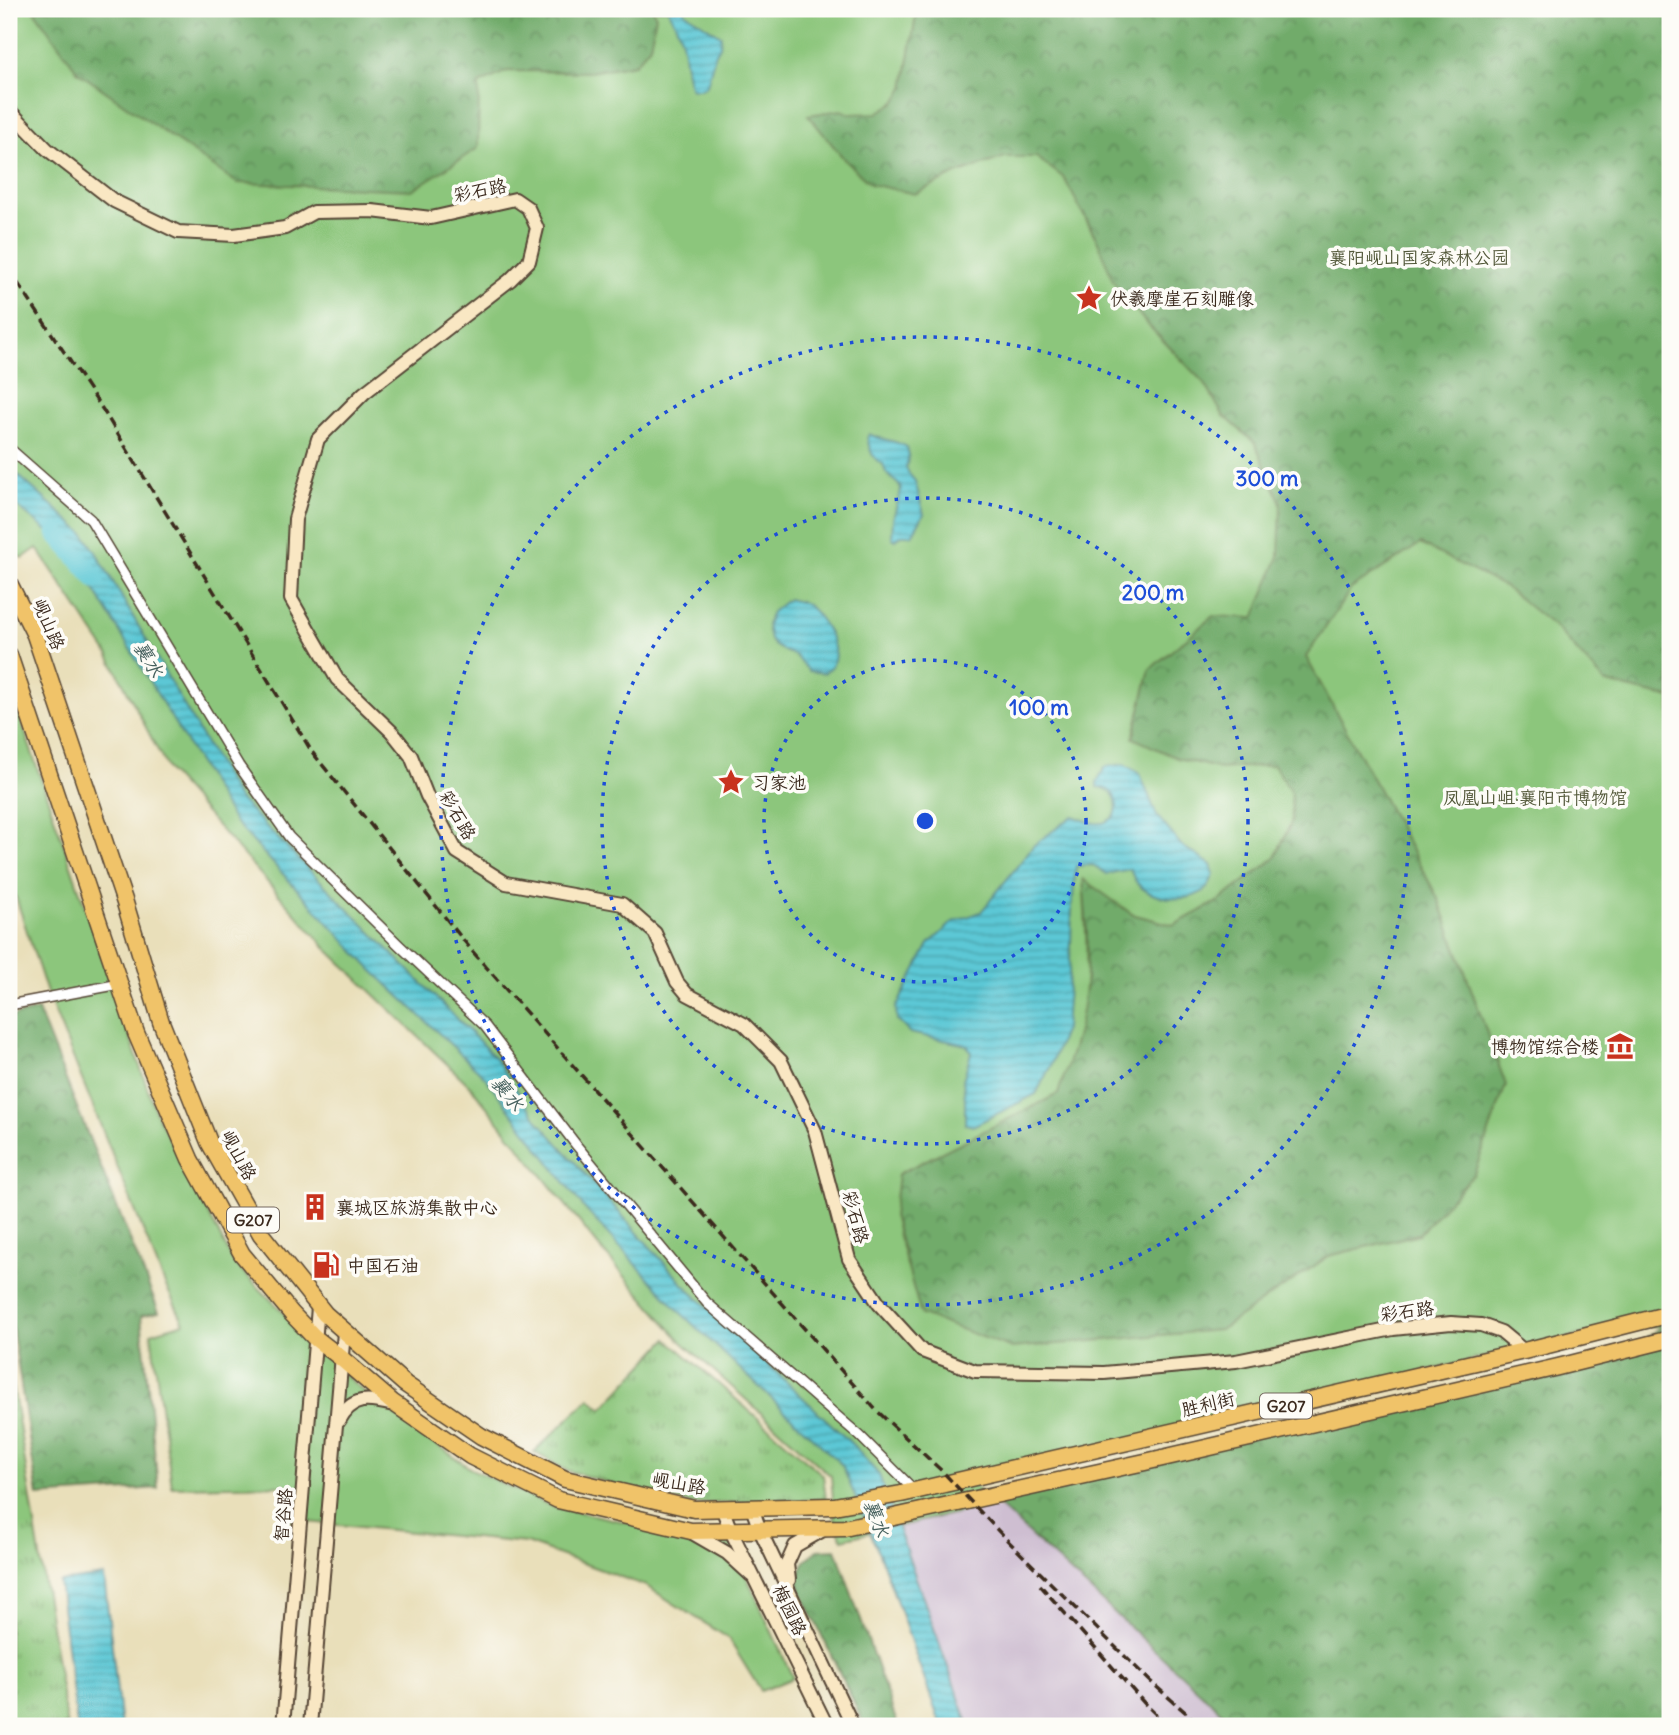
<svg xmlns="http://www.w3.org/2000/svg" width="1679" height="1735" font-family="Delius,'LXGW WenKai TC',sans-serif">
<style>
.industrial{fill:#cebed1}
.grass{fill:url(#grass-tufts);stroke:#64784c;stroke-width:2}
.forest{fill:url(#forest-crowns);stroke:#566a44;stroke-width:2}
.park{fill:#8cc67b;stroke:#64784c;stroke-width:2}
.water{fill:url(#water-rules);stroke:#4c797a;stroke-width:2}
.lines{fill:none;stroke-linecap:round;stroke-linejoin:round}
.river{stroke:#5cc8d6;stroke-width:19}
.street-casing{stroke:#554535;stroke-width:12}
.secondary-casing{stroke:#554535;stroke-width:16}
.highway-casing{stroke:#554535;stroke-width:19}
.street{stroke:#fff;stroke-width:9}
.secondary{stroke:#f9e7c3;stroke-width:12}
.highway{stroke:#f0c369;stroke-width:16}
.rail{stroke:#3b2a1e;stroke-width:3.5;stroke-dasharray:10 5;stroke-linecap:butt}
.ring{fill:none;stroke:#1d4ed8;stroke-width:3.5;stroke-dasharray:3.5 7}
.labels{text-anchor:middle;dominant-baseline:central;stroke-width:7;stroke-linejoin:round;paint-order:stroke}
.shield{fill:#fdfcf7;stroke:#75695f;stroke-width:2}
.shield-label{font-size:16px;font-weight:bold;fill:#3b2a1e}
.street-label{font-size:18px;fill:#3b2a1e;stroke:#fdfcf7}
.park-label{font-size:18px;fill:#53593a;stroke:#fdfcf7}
.poi-label{font-size:18px;fill:#3b2a1e;stroke:#fdfcf7;text-anchor:start}
.water-label{font-size:19px;font-style:italic;fill:#47615e;stroke:#fdfcf7}
.centre{fill:#1d4ed8;stroke:#fdfcf7;stroke-width:3.5}
.ring-label{font-size:21px;text-anchor:middle;font-weight:bold;fill:#1d4ed8;stroke:#fdfcf7;stroke-width:7;stroke-linejoin:round;paint-order:stroke}
</style>
<defs>
<pattern id="grass-tufts" width="24" height="20" patternUnits="userSpaceOnUse" patternTransform="scale(1.75)"><rect width="24" height="20" fill="#8cc67b"/><path d="M3 7l-1-3M5 7V3M7 7l1-3M15 17l-1-3M17 17v-4M19 17l1-3" fill="none" stroke="#74a164"/></pattern>
<pattern id="forest-crowns" width="20" height="18" patternUnits="userSpaceOnUse" patternTransform="scale(1.75)"><rect width="20" height="18" fill="#71ab6b"/><path d="M2 6a3 3 0 1 1 6 0M12 15a3 3 0 1 1 6 0" fill="none" stroke="#5e8b57"/></pattern>
<pattern id="water-rules" width="6" height="5" patternUnits="userSpaceOnUse" patternTransform="scale(1.75)"><rect width="6" height="5" fill="#5cc8d6"/><path d="M0 2.5h6" fill="none" stroke="#4da3ad"/></pattern>
</defs>
<rect width="100%" height="100%" fill="#fdfcf7"/>
<filter id="ink" filterUnits="userSpaceOnUse"><feTurbulence type="fractalNoise" baseFrequency=".0143" numOctaves="2"/><feDisplacementMap in="SourceGraphic" scale="14" xChannelSelector="R" yChannelSelector="G"/><feConvolveMatrix kernelMatrix="1 2 1 2 8 2 1 2 1" color-interpolation-filters="sRGB"/></filter>
<filter id="wash" filterUnits="userSpaceOnUse"><feTurbulence type="fractalNoise" baseFrequency=".00686" numOctaves="4" result="noise"/><feDisplacementMap in="SourceGraphic" scale="28" xChannelSelector="R" yChannelSelector="G"/><feGaussianBlur stdDeviation="1.57" result="paint"/><feColorMatrix in="noise" values="0 0 0 0 0 0 0 0 0 0 0 0 0 0 0 0 0 1.4 0 .05"/><feComposite in="paint" operator="in"/></filter>
<g filter="url(#wash)">
<rect width="100%" height="100%" fill="#e9dfba"/>
<polygon class="industrial" points="894,1393 992,1505 1006,1512 1237,1726 969,1726 897,1526 949,1514"/>
<g class="grass">
<polygon points="667,1339 823,1475 826,1499 692,1504 622,1487 566,1470 534,1452 590,1398 602,1409"/>
<polygon points="9,1362 67,1726 9,1726"/>
</g>
<g class="forest">
<polygon points="33,9 653,9 656,16 650,46 635,64 590,72 507,71 478,148 413,190 237,183 78,72"/>
<polygon points="917,9 1670,9 1670,698 1606,683 1555,627 1421,544 1351,589 1306,657 1439,900 1506,1085 1474,1174 1419,1234 1329,1256 1220,1330 1012,1348 921,1315 893,1215 898,1174 1058,1094 1086,986 1087,932 1083,878 1132,914 1174,925 1217,902 1275,858 1292,820 1291,792 1274,765 1220,769 1177,758 1133,739 1150,669 1213,616 1255,443 1223,415 1205,384 1146,323 1112,281 1100,246 1084,214 1005,157 954,175 915,194 869,184 844,159 807,115 895,102 904,88"/>
<polygon points="38,1010 159,1312 141,1316 158,1488 38,1496 9,1307 9,1017"/>
<polygon points="1661,1327 1670,1334 1670,1726 1237,1726 988,1496 1632,1349"/>
<polygon points="836,1549 898,1726 865,1726 804,1598 797,1579 805,1561 817,1550"/>
</g>
<g class="park">
<path d="M 9,9 L 33,9 L 78,72 L 237,183 L 412,190 L 478,148 L 479,84 L 507,71 L 590,72 L 635,64 L 650,46 L 656,16 L 653,9 L 917,9 L 904,88 L 895,102 L 877,113 L 851,114 L 841,110 L 808,115 L 844,159 L 870,184 L 915,194 L 954,175 L 1005,157 L 1036,157 L 1064,178 L 1100,246 L 1113,281 L 1146,323 L 1205,384 L 1223,415 L 1255,443 L 1281,503 L 1279,556 L 1254,618 L 1213,616 L 1150,669 L 1133,738 L 1177,758 L 1220,769 L 1274,765 L 1291,792 L 1292,820 L 1275,858 L 1217,902 L 1174,925 L 1132,914 L 1083,879 C 1086,926 1090,974 1080,1021 C 1076,1045 1065,1070 1058,1094 L 898,1174 L 893,1216 L 921,1315 L 1012,1348 L 1220,1330 L 1329,1256 L 1419,1234 L 1474,1174 L 1506,1085 L 1439,900 L 1306,657 L 1351,589 L 1420,544 L 1505,587 L 1555,627 L 1606,683 L 1670,698 L 1670,1325 L 1661,1327 L 1630,1323 L 975,1477 L 961,1471 L 992,1505 L 842,1539 L 835,1523 L 831,1476 L 682,1342 L 601,1249 L 471,1087 L 329,951 L 169,772 L 108,654 L 37,548 L 23,558 L 9,554 Z"/>
<polygon points="9,686 156,1113 234,1263 361,1390 471,1469 551,1506 732,1545 793,1678 761,1691 728,1638 646,1586 526,1543 288,1520 291,1485 172,1487 151,1333 184,1323 164,1282 47,993 9,876"/>
</g>
<g class="water">
<path d="M 668,9 L 683,9 L 686,13 L 721,36 L 720,46 L 715,55 L 707,85 C 702,90 697,90 691,88 C 686,80 685,53 682,42 C 680,30 673,20 668,9 Z"/>
<path d="M 869,434 C 881,440 895,440 907,447 L 909,455 L 906,467 L 909,474 L 915,481 L 924,514 L 912,535 L 901,535 L 896,540 L 892,538 L 893,519 L 901,490 L 900,486 L 886,473 L 883,464 C 872,459 870,450 867,438 Z"/>
<polygon points="9,467 84,534 96,552 236,796 479,1041 495,1058 539,1122 683,1284 854,1446 879,1475 969,1726 941,1726 883,1563 842,1465 681,1313 585,1209 485,1077 372,970 233,820 85,574 77,555 9,500"/>
<path d="M 788,599 C 795,601 804,602 809,606 C 822,618 842,648 832,666 C 831,668 826,671 824,673 L 809,671 L 795,655 L 786,652 L 775,646 L 770,640 L 767,625 L 772,612 Z"/>
<path d="M 1124,764 L 1140,774 L 1157,816 L 1181,845 L 1211,865 L 1214,874 C 1212,879 1209,886 1206,889 C 1189,904 1152,900 1138,884 C 1134,880 1132,873 1130,869 L 1107,874 L 1093,865 L 1076,866 L 1072,906 L 1071,945 L 1065,1029 L 1051,1065 L 1036,1094 L 973,1126 L 965,1124 L 965,1099 L 963,1080 L 971,1053 L 967,1045 L 910,1033 L 897,1020 L 896,1008 L 929,944 L 953,922 L 981,912 L 1034,845 L 1073,816 C 1089,822 1101,829 1115,816 C 1120,801 1114,788 1097,787 L 1097,782 L 1105,767 Z"/>
<polygon points="104,1576 121,1726 77,1726 59,1582"/>
</g>
<g class="lines">
<polyline class="river" points="56,533 96,579"/>
</g>
</g>
<g filter="url(#ink)">
<g class="lines">
<defs>
<g id="street">
<polyline points="9,448 91,520 239,766 289,837 399,945 485,1026 577,1146 707,1303 860,1436 915,1491"/>
<polyline points="9,1005 120,984"/>
</g>
<g id="secondary">
<polyline points="9,110 47,149 114,201 178,232 234,235 285,228 314,212 372,211 431,218 515,199 528,208 537,228 529,261 510,280 364,393 318,439 295,519 291,599 337,679 392,732 411,756 427,796 457,852 506,883 622,904 655,933 677,982 687,994 744,1024 781,1061 815,1131 849,1259 879,1304 922,1351 975,1371 1104,1373 1236,1361 1393,1329 1451,1323 1481,1325 1501,1332 1524,1351"/>
<path d="M 339,1421 C 352,1395 369,1399 394,1405"/>
<polyline points="722,1508 731,1531 827,1726"/>
<polyline points="752,1508 760,1530 853,1726"/>
<polyline points="689,1531 727,1553 751,1575"/>
<polyline points="789,1580 787,1564 795,1546 823,1530"/>
<polyline points="283,1726 318,1307"/>
<polyline points="310,1726 344,1332"/>
</g>
<g id="highway">
<polyline points="9,583 35,635 125,903 161,1022 209,1142 261,1234 325,1314 405,1384 481,1436 565,1479 694,1509 834,1506 901,1494 1524,1351 1670,1314"/>
<polyline points="9,655 136,1033 190,1159 242,1254 292,1314 314,1337 341,1358 392,1402 470,1456 558,1500 691,1531 844,1528 1145,1462 1558,1367 1670,1339"/>
</g>
</defs>
<use href="#street" class="street-casing"/>
<use href="#secondary" class="secondary-casing"/>
<use href="#highway" class="highway-casing"/>
<use href="#street" class="street"/>
<use href="#secondary" class="secondary"/>
<use href="#highway" class="highway"/>
<g class="rail">
<polyline points="9,270 103,410 312,752 473,952 876,1410 943,1472 1005,1538 1150,1681 1201,1726"/>
<polyline points="1040,1585 1145,1704 1168,1726"/>
</g>
</g>
</g>
<g class="ring">
<circle cx="925" cy="821" r="161"/>
<circle cx="925" cy="821" r="323"/>
<circle cx="925" cy="821" r="484"/>
</g>
<defs>
<symbol id="sight-bare" viewBox="-9 -9 18 18"><path d="M0-6L1.8-2.2L6-1.7L2.9 1.2L3.7 5.4L0 3.3L-3.7 5.4L-2.9 1.2L-6-1.7L-1.8-2.2Z" fill="#c8321e" stroke="#fdfcf7" stroke-width="2.5" paint-order="stroke"/></symbol>
<symbol id="museum-bare" viewBox="-9 -9 18 18"><path d="M0-6L6-3V-2H-6V-3ZM-5-1h2V3h-2ZM-1-1h2V3h-2ZM3-1h2V3H3ZM-6 4H6V6H-6Z" fill="#c8321e" stroke="#fdfcf7" stroke-width="2.5" paint-order="stroke"/></symbol>
<symbol id="building-bare" viewBox="-9 -9 18 18"><path d="M-4-6H4V6H1V3H-1V6H-4ZM-2.5-4.3h1.7v1.8h-1.7ZM.8-4.3h1.7v1.8H.8ZM-2.5-1h1.7V.8h-1.7ZM.8-1h1.7V.8H.8Z" fill="#c8321e" stroke="#fdfcf7" stroke-width="2.5" paint-order="stroke"/></symbol>
<symbol id="fuel-bare" viewBox="-9 -9 18 18"><path d="M-5.5-6h7V0h2V4h1.3V-2.5L3-4.5l.8-.8L6-3V5H2.5V1h-1V6h-7ZM-4.2-4.7v3.2H.2V-4.7Z" fill="#c8321e" stroke="#fdfcf7" stroke-width="2.5" paint-order="stroke"/></symbol>
</defs>
<g fill-rule="evenodd">
<use href="#sight-bare" x="1070" y="279" width="38" height="38"/>
<use href="#sight-bare" x="712" y="763" width="38" height="38"/>
<use href="#museum-bare" x="1601" y="1027" width="38" height="38"/>
<use href="#building-bare" x="296" y="1188" width="38" height="38"/>
<use href="#fuel-bare" x="307" y="1246" width="38" height="38"/>
</g>
<g class="labels">
<g class="shield">
<rect x="227" y="1207.5" width="52" height="25" rx="5"/>
<rect x="1260" y="1393.5" width="52" height="25" rx="5"/>
</g>
<g class="shield-label">
<text x="253" y="1220">G207</text>
<text x="1286" y="1406">G207</text>
</g>
<g class="street-label">
<text transform="translate(480 190) rotate(-11)">彩石路</text>
<text transform="translate(49 624) rotate(67)">岘山路</text>
<text transform="translate(458 815) rotate(60)">彩石路</text>
<text transform="translate(239 1155) rotate(62)">岘山路</text>
<text transform="translate(856 1217) rotate(75)">彩石路</text>
<text transform="translate(1407 1311) rotate(-7)">彩石路</text>
<text transform="translate(1208 1404) rotate(-13)">胜利街</text>
<text transform="translate(679 1483) rotate(10)">岘山路</text>
<text transform="translate(283 1515) rotate(-85)">智谷路</text>
<text transform="translate(790 1610) rotate(64)">梅园路</text>
</g>
<g class="park-label">
<text x="1419" y="257">襄阳岘山国家森林公园</text>
<text x="1535" y="797">凤凰山岨·襄阳市博物馆</text>
</g>
<g class="poi-label">
<text x="1110" y="298">伏羲摩崖石刻雕像</text>
<text x="752" y="782">习家池</text>
<text x="1599" y="1046" text-anchor="end">博物馆综合楼</text>
<text x="336" y="1207">襄城区旅游集散中心</text>
<text x="347" y="1265">中国石油</text>
</g>
<g class="water-label">
<text transform="translate(149 659) rotate(59)">襄水</text>
<text transform="translate(508 1093) rotate(51)">襄水</text>
<text transform="translate(877 1518) rotate(69)">襄水</text>
</g>
</g>
<circle cx="925" cy="821" r="10" class="centre"/>
<g class="ring-label">
<text x="1267" y="486">300 m</text>
<text x="1153" y="600">200 m</text>
<text x="1039" y="715">100 m</text>
</g>
<rect width="1679" height="1735" fill="none" stroke="#fdfcf7" stroke-width="35"/>
</svg>
